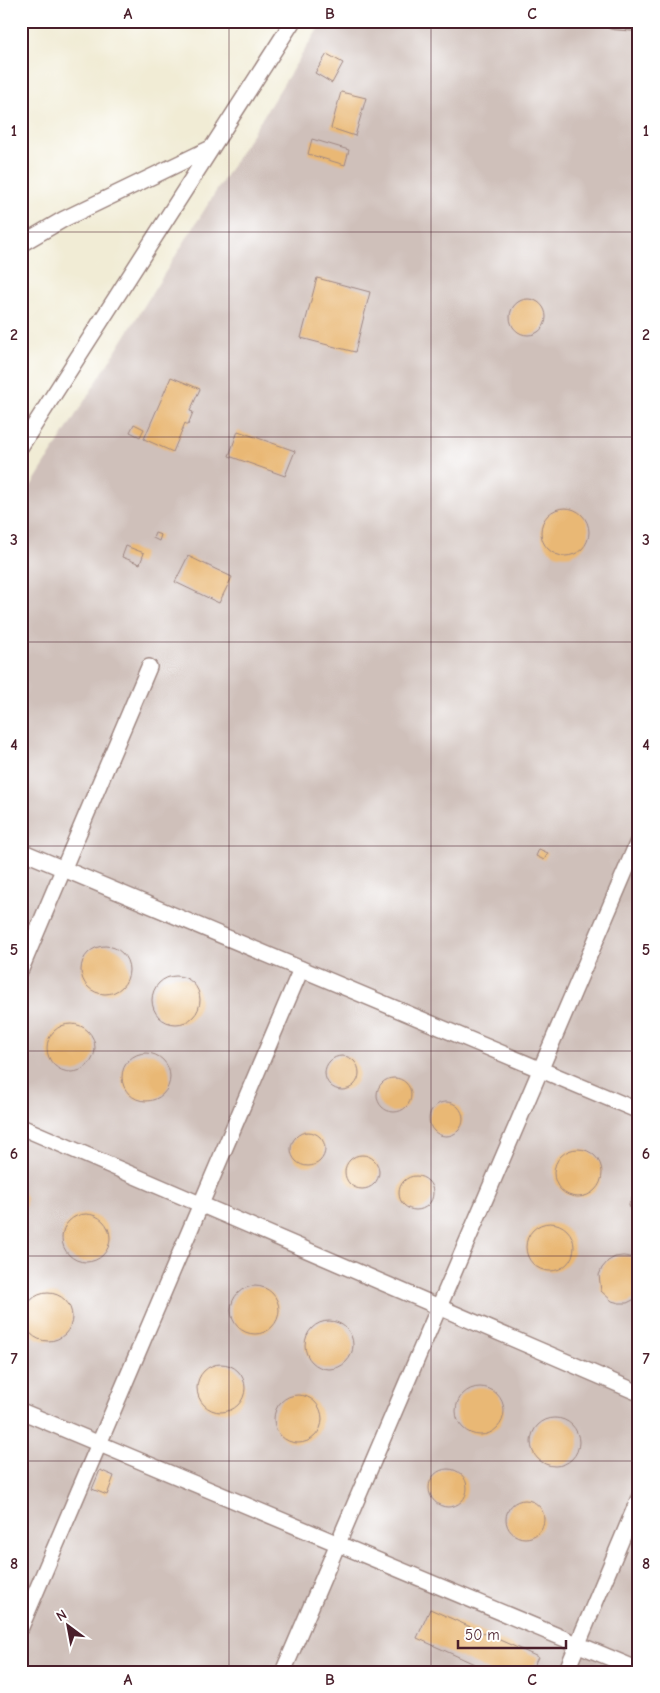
<svg xmlns="http://www.w3.org/2000/svg" width="660" height="1693" font-family="'Comic Neue',sans-serif">
<style>
.industrial{fill:#cfc0ba}
.building{fill:#e9b875}
.lines{fill:none;stroke-linecap:round;stroke-linejoin:round}
.minor-casing{stroke:#9e8680;stroke-width:18}
.minor{stroke:#fff;stroke-width:15}
.grid{fill:none;stroke:#4a1f2b;stroke-width:1;stroke-opacity:0.55}
.neatline{fill:none;stroke:#4a1f2b;stroke-width:2}
.grid-label{font-size:16px;text-anchor:middle;font-weight:bold;fill:#4a1f2b}
</style>
<rect width="100%" height="100%" fill="#fff"/>
<filter id="ink" filterUnits="userSpaceOnUse"><feTurbulence type="fractalNoise" baseFrequency=".02" numOctaves="2"/><feDisplacementMap in="SourceGraphic" scale="10" xChannelSelector="R" yChannelSelector="G"/><feConvolveMatrix kernelMatrix="1 2 1 2 8 2 1 2 1" color-interpolation-filters="sRGB"/></filter>
<filter id="wash" filterUnits="userSpaceOnUse"><feTurbulence type="fractalNoise" baseFrequency=".0096" numOctaves="4" result="noise"/><feDisplacementMap in="SourceGraphic" scale="20" xChannelSelector="R" yChannelSelector="G"/><feGaussianBlur stdDeviation="1.12" result="paint"/><feColorMatrix in="noise" values="0 0 0 0 0 0 0 0 0 0 0 0 0 0 0 0 0 1.4 0 .05"/><feComposite in="paint" operator="in"/></filter>
<g filter="url(#wash)">
<rect width="100%" height="100%" fill="#f1ecd5"/>
<polygon class="industrial" points="323,21 639,21 639,1672 21,1672 21,502"/>
<g id="blocks">
<g class="building">
<polygon points="327,54 343,63 332,83 315,73"/>
<polygon points="341,92 366,98 355,136 331,128"/>
<polygon points="312,139 349,150 345,165 308,154"/>
<polygon points="317,278 370,292 355,352 301,338"/>
<circle cx="528" cy="317" r="18"/>
<polygon points="171,377 200,389 190,411 193,412 188,425 185,423 173,452 144,439"/>
<polygon points="134,424 144,429 140,437 130,432"/>
<polygon points="238,431 295,451 285,476 229,456"/>
<circle cx="565" cy="532" r="24"/>
<polygon points="155,533 161,535 159,541 153,538"/>
<polygon points="126,546 144,553 140,564 122,557"/>
<polygon points="188,556 232,577 219,603 175,582"/>
<polygon points="539,849 548,853 544,860 536,856"/>
<circle cx="105" cy="970" r="24"/>
<circle cx="176" cy="1000" r="24"/>
<circle cx="71" cy="1048" r="24"/>
<circle cx="146" cy="1077" r="24"/>
<circle cx="342" cy="1073" r="17"/>
<circle cx="394" cy="1095" r="17"/>
<circle cx="446" cy="1119" r="17"/>
<circle cx="308" cy="1149" r="17"/>
<circle cx="578" cy="1173" r="24"/>
<circle cx="362" cy="1172" r="17"/>
<circle cx="416" cy="1193" r="17"/>
<polygon points="21,1187 26,1198 26,1205 21,1216"/>
<polygon points="639,1188 639,1226 632,1219 629,1204 632,1197"/>
<circle cx="86" cy="1238" r="24"/>
<circle cx="550" cy="1247" r="24"/>
<polygon points="623,1256 631,1257 639,1262 639,1297 627,1303 619,1303 612,1301 601,1291 599,1275 602,1268 608,1261 615,1257"/>
<circle cx="255" cy="1310" r="24"/>
<circle cx="48" cy="1317" r="24"/>
<circle cx="329" cy="1345" r="24"/>
<circle cx="221" cy="1388" r="24"/>
<circle cx="480" cy="1411" r="24"/>
<circle cx="298" cy="1419" r="24"/>
<circle cx="555" cy="1442" r="24"/>
<circle cx="448" cy="1488" r="19"/>
<polygon points="100,1470 114,1476 107,1495 92,1489"/>
<circle cx="525" cy="1519" r="19"/>
<polygon points="430,1609 538,1657 531,1672 492,1672 417,1638"/>
</g>
</g>
</g>
<g filter="url(#ink)">
<use href="#blocks" fill-opacity="0" stroke="#9e8680" stroke-width="1"/>
<g class="lines">
<defs>
<g id="minor">
<polyline points="613,21 639,23"/>
<polyline points="21,244 64,219 211,148"/>
<polyline points="21,446 293,21"/>
<polyline points="21,851 639,1111"/>
<polyline points="21,969 149,667"/>
<polyline points="21,1127 639,1393"/>
<polyline points="21,1411 639,1670"/>
<polyline points="21,1627 301,969"/>
<polyline points="283,1672 639,839"/>
<polyline points="566,1672 639,1498"/>
</g>
</defs>
<use href="#minor" class="minor-casing"/>
<use href="#minor" class="minor"/>
</g>
</g>
<path class="grid" d="M 229,21 L 229,1672M 431,21 L 431,1672M 21,232 L 639,232M 21,437 L 639,437M 21,642 L 639,642M 21,846 L 639,846M 21,1051 L 639,1051M 21,1256 L 639,1256M 21,1461 L 639,1461"/>
<rect width="660" height="1693" fill="none" stroke="#fff" stroke-width="55"/>
<g transform="translate(68 1626) rotate(328)" stroke="#ffffff" stroke-width="4" paint-order="stroke">
<path d="M0-4L9 19L0 12L-9 19Z" fill="#4a1f2b"/>
<text y="-8" font-size="14" font-weight="bold" text-anchor="middle" fill="#4a1f2b">N</text>
</g>
<path d="M458 1640v8h108v-8" fill="none" stroke="#4a1f2b" stroke-width="2.5"/>
<text x="465" y="1640" font-size="15" fill="#4a1f2b" stroke="#ffffff" stroke-width="4" paint-order="stroke">50 m</text>
<rect x="28" y="28" width="604" height="1638" class="neatline"/>
<g class="grid-label">
<text x="128" y="19">A</text>
<text x="330" y="19">B</text>
<text x="532" y="19">C</text>
<text x="14" y="136">1</text>
<text x="646" y="136">1</text>
<text x="14" y="340">2</text>
<text x="646" y="340">2</text>
<text x="14" y="545">3</text>
<text x="646" y="545">3</text>
<text x="14" y="750">4</text>
<text x="646" y="750">4</text>
<text x="14" y="955">5</text>
<text x="646" y="955">5</text>
<text x="14" y="1159">6</text>
<text x="646" y="1159">6</text>
<text x="14" y="1364">7</text>
<text x="646" y="1364">7</text>
<text x="14" y="1569">8</text>
<text x="646" y="1569">8</text>
<text x="128" y="1685">A</text>
<text x="330" y="1685">B</text>
<text x="532" y="1685">C</text>
</g>
</svg>
